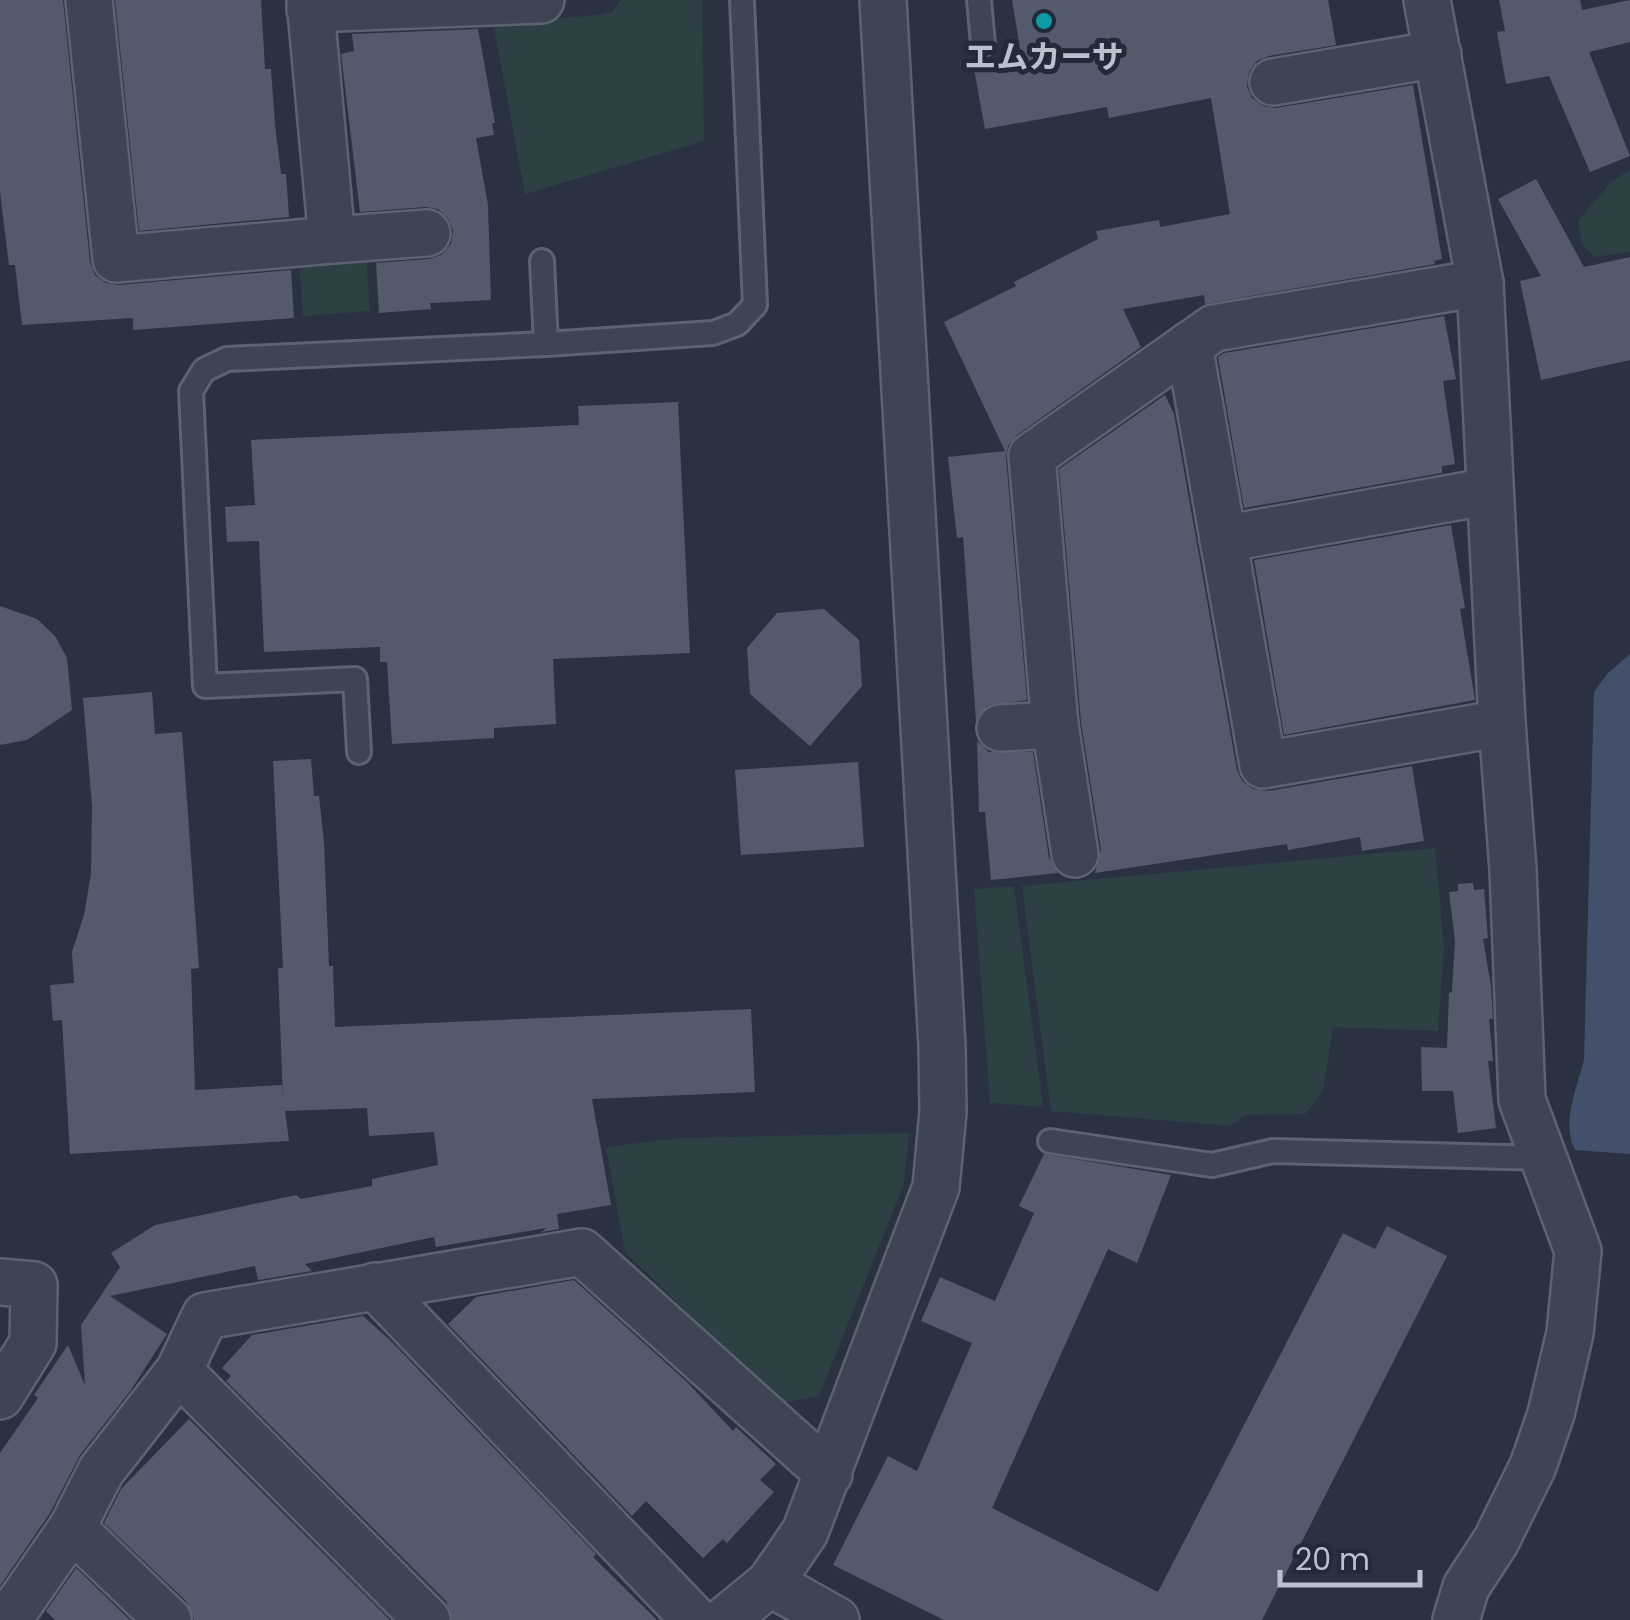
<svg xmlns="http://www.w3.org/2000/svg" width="1630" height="1620" font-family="Poppins,'Noto Sans JP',sans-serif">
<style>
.green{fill:#2d4044}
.water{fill:#43506b}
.building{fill:#535a6c}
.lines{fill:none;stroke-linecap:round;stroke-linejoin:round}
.lane-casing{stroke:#5c626f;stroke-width:28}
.street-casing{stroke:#5c626f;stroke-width:50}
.lane{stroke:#3e4452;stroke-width:22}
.street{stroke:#3e4452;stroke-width:45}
.culture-dot{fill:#0f9aa8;stroke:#222937;stroke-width:4}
.labels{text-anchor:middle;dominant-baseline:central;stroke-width:10;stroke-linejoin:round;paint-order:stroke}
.poi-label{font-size:32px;font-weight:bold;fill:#bbc0cc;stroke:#222937}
</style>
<rect width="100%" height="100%" fill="#2a3242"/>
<g class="green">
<polygon points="621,0 702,0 704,141 525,194 493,23 600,15 612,12"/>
<polygon points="1630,170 1630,252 1594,257 1582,244 1578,221 1611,182"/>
<polygon points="366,253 370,311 303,316 299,258"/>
<polygon points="1435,848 1444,947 1438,1031 1333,1027 1323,1090 1305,1114 1245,1115 1230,1126 1051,1111 1022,886"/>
<polygon points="1014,886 1043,1107 990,1103 974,889"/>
<polygon points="909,1133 904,1184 819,1396 781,1403 625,1252 606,1147 680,1138"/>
</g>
<path class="water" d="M 1630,654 L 1630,1154 L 1575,1150 C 1561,1121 1577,1089 1584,1060 L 1594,692 L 1607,674 Z"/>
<g class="building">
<polygon points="0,0 63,0 90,262 95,275 106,283 118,285 291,270 294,318 133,330 133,318 22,325 15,265 9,265 0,192"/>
<polygon points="115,0 261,0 265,69 271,69 275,125 281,174 286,174 289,217 139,231"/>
<polygon points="1012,0 1328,0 1336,45 1269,56 1257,61 1249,72 1247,87 1252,98 1263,106 1276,108 1413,85 1442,259 1434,261 1435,264 1205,304 1204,295 1123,309 1141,347 1017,435 1008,446 1006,458 1027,700 987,706 976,721 963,537 957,538 948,457 1005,451 944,322 1016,286 1014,282 1098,239 1096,231 1159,220 1160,227 1230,214 1211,98 1109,118 1107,107 985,129 974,69 1022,60"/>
<polygon points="1499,0 1580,0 1582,10 1630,0 1630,42 1589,52 1630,156 1590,172 1549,76 1506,84 1497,32 1505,31"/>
<polygon points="478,29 495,123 492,123 494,135 476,138 488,205 491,300 430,303 431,309 379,313 376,263 429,259 441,255 451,244 453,230 448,218 438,209 425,207 360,212 341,54 354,51 352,34"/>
<polygon points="1536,179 1584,267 1630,257 1630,360 1541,380 1520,281 1541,276 1498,199"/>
<polygon points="1444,316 1456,379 1443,381 1455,464 1442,466 1442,473 1244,508 1218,357 1224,353"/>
<polygon points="1165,395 1174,414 1237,770 1242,781 1253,789 1268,791 1412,766 1424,841 1362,851 1360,837 1288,850 1287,844 1095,873 1101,850 1081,722 1059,469"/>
<polygon points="678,402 690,653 553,659 556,724 494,728 494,738 392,744 387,662 380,662 380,647 264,652 259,541 227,542 225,507 255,505 251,440 579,425 578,406"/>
<polygon points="1451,525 1465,608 1460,609 1475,700 1284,735 1254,560"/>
<polygon points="0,606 37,619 55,636 67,658 72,710 27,740 0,745"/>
<polygon points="824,609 859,640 862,686 810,746 750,694 747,648 777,613"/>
<polygon points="152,692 155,734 182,732 199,968 191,969 195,1090 282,1085 283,1099 278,968 283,968 273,761 311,759 314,796 319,796 324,843 329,966 333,966 335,1027 751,1009 755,1092 592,1099 611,1205 557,1214 559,1229 542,1232 546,1228 436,1247 434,1237 305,1264 312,1271 258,1280 255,1266 110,1296 167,1334 131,1390 80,1455 50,1513 0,1586 0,1453 38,1398 34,1395 68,1345 85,1385 81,1325 120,1267 111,1253 155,1225 296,1195 301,1199 372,1186 372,1179 438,1165 434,1132 369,1136 367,1108 285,1111 289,1141 70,1154 62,1020 53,1021 50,985 74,983 72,952 84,915 91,874 92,806 83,698"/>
<polygon points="977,741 989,752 1033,752 1049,858 1058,873 991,880 985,812 979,812"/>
<polygon points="858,762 864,847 741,855 735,770"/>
<polygon points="1473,883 1474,890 1484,889 1488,938 1483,939 1491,986 1493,1019 1489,1019 1493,1061 1488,1061 1496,1128 1458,1133 1453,1091 1422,1091 1421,1047 1447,1048 1449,993 1452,992 1455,941 1449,892 1458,891 1458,884"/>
<polygon points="1044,1154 1171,1175 1137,1263 1108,1249 992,1508 1158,1592 1343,1233 1375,1249 1387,1226 1447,1256 1262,1620 944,1620 833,1565 888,1456 917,1471 972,1343 921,1321 940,1277 995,1301 1034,1213 1019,1206"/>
<polygon points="574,1280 687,1382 733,1431 736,1427 776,1464 760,1480 774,1492 727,1543 723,1539 703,1558 646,1501 632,1516 448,1324 476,1297"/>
<polygon points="363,1316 391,1341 596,1554 593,1557 657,1620 452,1620 446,1601 226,1381 231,1376 222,1368 252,1335"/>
<polygon points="189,1419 390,1620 194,1620 186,1601 104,1523 121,1489"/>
<polygon points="76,1568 130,1620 55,1620 46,1611"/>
</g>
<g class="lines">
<defs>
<g id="lane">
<polyline points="979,0 983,44"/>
<polyline points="546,344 713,333 737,324 755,305 742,0"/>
<polyline points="359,752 355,679 205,686 191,391 204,370 227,359 546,344 542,261"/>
<polyline points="1050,1141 1212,1165 1273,1151 1544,1158"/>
</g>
<g id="street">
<polyline points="89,0 116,259 332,240 310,0"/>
<polyline points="1427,0 1480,283 1502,723 1513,870 1522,1100 1578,1251 1570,1333 1551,1414 1533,1466 1496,1541 1466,1587 1456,1620"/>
<polyline points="310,9 541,0"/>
<polyline points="1273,82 1438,54"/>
<polyline points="332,240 427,233"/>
<polyline points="1189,345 1263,765 1502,723"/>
<polyline points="1223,539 1490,491"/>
<polyline points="1000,728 1055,725"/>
<polyline points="1075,854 1055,725 1032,456 1214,328 1480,283"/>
<polyline points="0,1282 34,1285 33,1343 0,1396"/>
<polyline points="375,1286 695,1620"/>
<polyline points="179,1371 427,1620"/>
<polyline points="72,1528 168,1620"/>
<polyline points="770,1583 836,1620"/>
<polyline points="8,1620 72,1528 101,1471 179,1371 205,1316 582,1252 829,1474"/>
<polyline points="725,1620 770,1583 805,1532 936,1187 943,1112 942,1046 883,0"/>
</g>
</defs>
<use href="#lane" class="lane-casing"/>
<use href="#street" class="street-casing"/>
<use href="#lane" class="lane"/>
<use href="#street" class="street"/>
</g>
<circle class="culture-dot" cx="1044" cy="21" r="10"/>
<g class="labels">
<g class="poi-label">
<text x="1044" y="56">エムカーサ</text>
</g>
</g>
<path d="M1280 1570v15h140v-15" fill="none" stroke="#bbc0cc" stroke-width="5"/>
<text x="1295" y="1570" font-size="30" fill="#bbc0cc" stroke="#222937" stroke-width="8" paint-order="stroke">20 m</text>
</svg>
